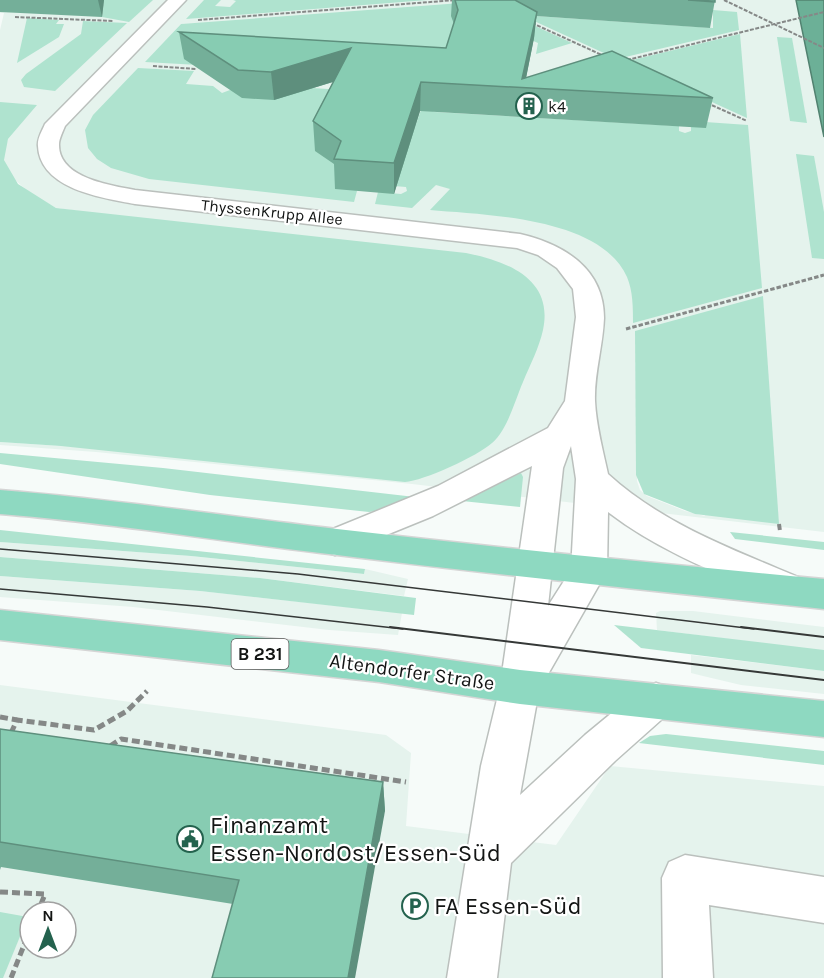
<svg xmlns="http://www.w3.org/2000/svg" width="824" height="978" font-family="Karla,sans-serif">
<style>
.built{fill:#e5f3ed;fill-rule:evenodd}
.green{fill:#afe3cf}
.water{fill:#6cb097;stroke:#518270;stroke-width:1.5}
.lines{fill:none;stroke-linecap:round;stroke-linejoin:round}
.minor-casing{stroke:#bbc0bd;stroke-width:3}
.major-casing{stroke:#d5d5d5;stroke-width:3}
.path-far3{stroke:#858887;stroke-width:2;stroke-dasharray:4 1.5;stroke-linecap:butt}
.path-far2{stroke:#858887;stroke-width:3;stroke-dasharray:4.5 2;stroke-linecap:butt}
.path-far1{stroke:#858887;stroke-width:4;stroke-dasharray:6 3;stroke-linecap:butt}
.path{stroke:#858887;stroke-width:5;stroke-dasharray:8 4;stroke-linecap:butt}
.minor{fill:#fff;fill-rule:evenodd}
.major{fill:#8ed9c1;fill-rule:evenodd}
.tram-far1{stroke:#353837;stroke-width:1.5}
.tram{stroke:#353837;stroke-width:2}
.wall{fill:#74af99}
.shaded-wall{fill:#5e8f7d}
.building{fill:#87ccb2;stroke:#5e8f7d;stroke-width:1.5}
.labels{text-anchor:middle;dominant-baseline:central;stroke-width:4.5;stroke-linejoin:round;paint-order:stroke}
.far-poi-label{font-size:16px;fill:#131514;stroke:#fff;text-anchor:start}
.far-street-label{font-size:16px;fill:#131514;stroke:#fff}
.shield{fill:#fff;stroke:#5a5b5a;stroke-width:1.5}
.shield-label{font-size:18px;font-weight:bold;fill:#131514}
.street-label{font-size:20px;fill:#131514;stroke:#fff}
.near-poi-label{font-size:24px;fill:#131514;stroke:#fff;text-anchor:start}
</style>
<rect width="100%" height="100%" fill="#f6fbf9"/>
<g class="built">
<path d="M 0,0 L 824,0 L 824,532 L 412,484 L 96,452 L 0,445 L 0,442 L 61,446 L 108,215 L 56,208 L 27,191 L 10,175 L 4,160 L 4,151 L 8,139 L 23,121 L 0,102 L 0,30 L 4,13 L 0,13 ZM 505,13 L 452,18 L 146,62 L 181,24 ZM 635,331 L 705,516 L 685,511 L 647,496 L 640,490 L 637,481 Z"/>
<polygon points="0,542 191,556 364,574 365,569 408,579 404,596 260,578 0,557"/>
<polygon points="0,576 200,591 402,613 398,635 329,630 133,607 0,597"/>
<polygon points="660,611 693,611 824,627 824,651 657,630 656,613"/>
<polygon points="691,655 824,671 824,694 741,685 703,676 691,673"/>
<path d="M 0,685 L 386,735 L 411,753 L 406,826 L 556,845 L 610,766 L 824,786 L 824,978 L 0,978 ZM 30,912 L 66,912 L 66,948 L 30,948 Z"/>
</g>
<g class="green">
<polygon points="104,0 153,0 129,22 102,17"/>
<polygon points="204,0 221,0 215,6 230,7 236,1 233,0 427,0 186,19"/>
<polygon points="461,3 505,12 572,43 536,54 538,43 511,31 456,21 444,79 145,62 181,24"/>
<polygon points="713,10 737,12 739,30 617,59 521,15 713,28"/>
<polygon points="27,18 59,20 56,24 64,24 59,37 17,63"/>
<polygon points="83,21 127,23 55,91 24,87 21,80 26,74 81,34"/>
<polygon points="740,34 747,118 624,62"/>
<polygon points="777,37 792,38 807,123 790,121"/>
<polygon points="138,68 194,71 186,84 213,86 222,93 230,90 312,88 344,90 343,171 357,191 354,202 149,179 111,168 97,159 88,148 85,130 93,115"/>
<path d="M 0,102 L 37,105 L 8,139 L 4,160 L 18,184 L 56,208 L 466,253 C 506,261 554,278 543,330 C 539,348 530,365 523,382 C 515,400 508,429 492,443 C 478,456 423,481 405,482 L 61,446 L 0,442 Z"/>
<path d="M 422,107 L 435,112 L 679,126 L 679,131 L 685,133 L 691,131 L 691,121 L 748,125 L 762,288 L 633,323 C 633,308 633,291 627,277 C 600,217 486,215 430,210 L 450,189 L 436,185 L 412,208 L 375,204 L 378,192 L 401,194 L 407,191 L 406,187 L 394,186 Z"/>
<polygon points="796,154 814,156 824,212 824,259 812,258"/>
<polygon points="763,296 779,524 695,514 644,494 636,475 635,331"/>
<polygon points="0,453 163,468 415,497 384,510 369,512 210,495 0,464"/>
<polygon points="521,473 523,477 520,507 462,501"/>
<polygon points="0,530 365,569 364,574 191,556 0,542"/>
<polygon points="730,532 824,542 824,550 735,539"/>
<polygon points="0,557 260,578 416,598 414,615 200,591 0,576"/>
<polygon points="614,625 824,650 824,671 641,648"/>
<polygon points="666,734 824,751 824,765 639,743 650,736"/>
<polygon points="0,912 28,917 3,978 0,978"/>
</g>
<polygon class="water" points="796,0 824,0 824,137"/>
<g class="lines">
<defs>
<g id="minor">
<path d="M 168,0 L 186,0 L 65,126 C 63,131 59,139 59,144 C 58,178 110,185 135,190 L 520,234 C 563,244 604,268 604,318 C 603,346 594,374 595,401 C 596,425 603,451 608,474 C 664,525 734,550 803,579 L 808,589 L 803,599 L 790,603 L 777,599 C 719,574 659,551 608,512 L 607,571 L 539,690 L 520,795 L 585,735 L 642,688 L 656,683 L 670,688 L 676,700 L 670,712 L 615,761 L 511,863 L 497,978 L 447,978 L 481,766 L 500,687 L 532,466 L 433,516 L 347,551 L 335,555 L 323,551 L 318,542 L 323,533 L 438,486 L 548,428 L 565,401 L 576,317 L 573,289 L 557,268 L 538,255 L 517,248 L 135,204 C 102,198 40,189 38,146 C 37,139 42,131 45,124 ZM 571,446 L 576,479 L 571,570 L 548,606 L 563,468 Z"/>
<polygon points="685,855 824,877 824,923 709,905 713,978 663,978 662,878 669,862"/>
</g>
<g id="major">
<path d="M 0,490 C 113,499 225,516 337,529 C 499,548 662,564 824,579 L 824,609 C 662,592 499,575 337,555 C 225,542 113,523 0,514 Z"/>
<polygon points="0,610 379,650 520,670 824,701 824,737 520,704 379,682 0,640"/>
</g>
</defs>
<use href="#minor" class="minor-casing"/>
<use href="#major" class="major-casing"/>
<g class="path-far3">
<polyline points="724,0 824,48"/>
<polyline points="15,17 113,21"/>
<polyline points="198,20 456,0"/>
<polyline points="532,23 604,56"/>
<polyline points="627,60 824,12"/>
<polyline points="153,66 196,69"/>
<polyline points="707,103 747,121"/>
</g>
<polyline class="path-far2" points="626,329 824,275"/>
<polyline class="path-far1" points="779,524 780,531"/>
<g class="path">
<polyline points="0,717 17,720"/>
<polyline points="11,733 17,720 94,730 127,711 147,691"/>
<polyline points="110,746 121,739 406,782"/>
<polyline points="0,892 45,894 38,912"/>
<polyline points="11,978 30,930"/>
</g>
<use href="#minor" class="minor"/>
<use href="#major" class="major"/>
<g class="tram-far1">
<polyline points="0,549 298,574 754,629"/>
<polyline points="0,589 207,607 403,629"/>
</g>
<g class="tram">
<polyline points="390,627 824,680"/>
<polyline points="741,627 824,637"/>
</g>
</g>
<g class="wall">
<polygon points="0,0 104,0 102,17 0,12"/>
<polygon points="452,0 715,0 710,28 536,16 534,38 526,78 713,98 706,128 420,111 394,194 335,189 334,164 315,151 313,121 333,82 274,100 242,98 184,59 179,32 446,48 454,24 451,16"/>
<polygon points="0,729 383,782 385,811 233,904 1,867 0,870"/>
</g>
<g class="shaded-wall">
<polygon points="98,0 104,0 102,17"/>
<polygon points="537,12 534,38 524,88 522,79"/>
<polygon points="351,48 352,76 274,100 271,72"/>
<polygon points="421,82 420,111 394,194 394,163"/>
<polygon points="383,782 385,811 355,978 348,978"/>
</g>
<g class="building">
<polygon points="455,0 515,0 537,12 522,79 612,51 713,98 421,82 394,163 334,159 341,141 313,121 351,48 271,72 238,70 179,32 446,48 458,10"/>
<polygon points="688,0 715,0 715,2"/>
<polygon points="0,729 383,782 348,978 212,978 239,880 0,842"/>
</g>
<defs>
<symbol id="building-ring" viewBox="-11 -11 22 22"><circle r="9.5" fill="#fff" stroke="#24624e" stroke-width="1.5"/><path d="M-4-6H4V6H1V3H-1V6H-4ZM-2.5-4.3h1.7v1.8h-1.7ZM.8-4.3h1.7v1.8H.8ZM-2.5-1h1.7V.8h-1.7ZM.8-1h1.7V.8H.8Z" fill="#24624e"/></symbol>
<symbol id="civic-ring" viewBox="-11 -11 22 22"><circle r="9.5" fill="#fff" stroke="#24624e" stroke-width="1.5"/><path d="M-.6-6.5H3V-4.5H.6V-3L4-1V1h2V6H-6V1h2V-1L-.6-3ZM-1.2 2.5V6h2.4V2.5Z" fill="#24624e"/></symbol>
<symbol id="parking-ring" viewBox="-11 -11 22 22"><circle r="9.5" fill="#fff" stroke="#24624e" stroke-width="1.5"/><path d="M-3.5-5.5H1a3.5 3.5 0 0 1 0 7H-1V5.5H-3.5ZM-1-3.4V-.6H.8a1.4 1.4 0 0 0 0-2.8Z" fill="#24624e"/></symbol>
</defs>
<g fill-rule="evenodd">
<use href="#building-ring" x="514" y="91" width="30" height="30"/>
<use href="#civic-ring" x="175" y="824" width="30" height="30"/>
<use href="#parking-ring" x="400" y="891" width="30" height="30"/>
</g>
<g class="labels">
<g class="far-poi-label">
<text x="548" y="106">k4</text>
</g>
<g class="far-street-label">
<text transform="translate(272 212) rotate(6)">ThyssenKrupp Allee</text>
</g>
<rect class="shield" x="231.5" y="639" width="57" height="30" rx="4.5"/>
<g class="shield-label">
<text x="260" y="654">B 231</text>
</g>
<g class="street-label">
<text transform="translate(412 672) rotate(8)">Altendorfer Straße</text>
</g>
<g class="near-poi-label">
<text x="210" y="825">Finanzamt<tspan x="210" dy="28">Essen-NordOst/Essen-Süd</tspan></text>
<text x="434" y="906">FA Essen-Süd</text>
</g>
</g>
<g transform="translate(48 930)"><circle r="28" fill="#ffffff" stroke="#a1a1a1" stroke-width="1.5"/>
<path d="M0-4.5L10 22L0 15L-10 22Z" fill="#24624e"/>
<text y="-9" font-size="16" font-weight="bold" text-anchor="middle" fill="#131514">N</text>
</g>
</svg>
